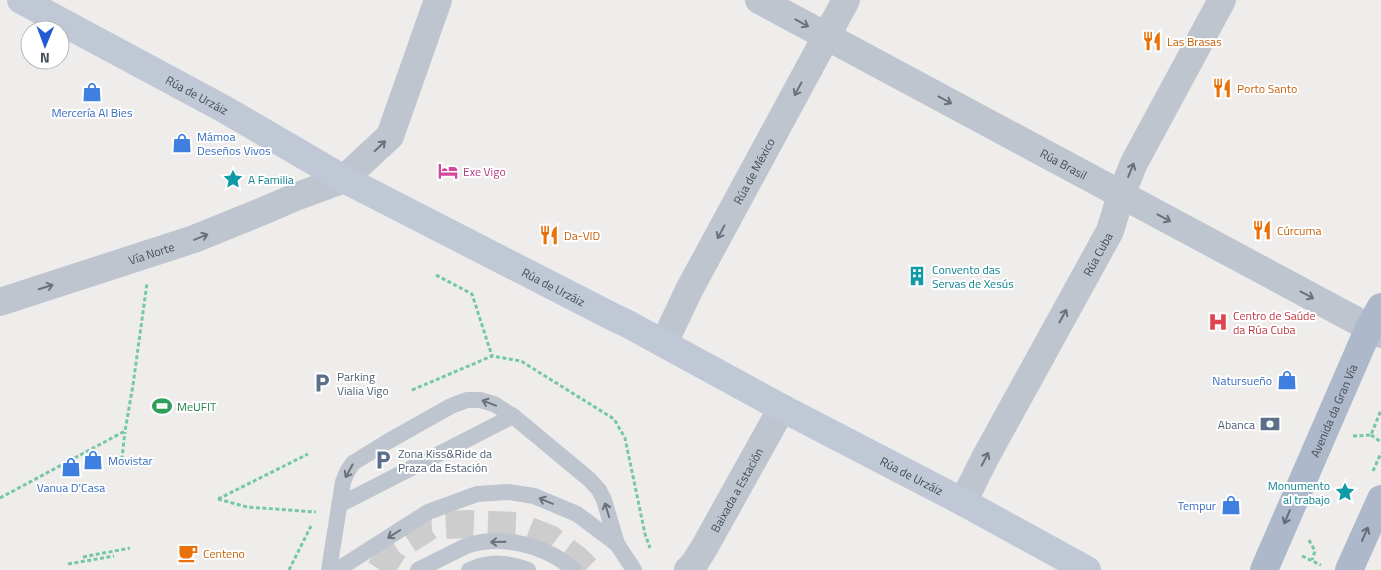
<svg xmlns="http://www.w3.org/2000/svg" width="1381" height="570" font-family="'Titillium Web',sans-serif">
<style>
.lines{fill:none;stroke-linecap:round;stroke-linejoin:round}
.motorway-tunnel{stroke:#cdcdce;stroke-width:28;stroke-dasharray:28 14;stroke-linecap:butt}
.path{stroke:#76c7a9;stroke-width:3;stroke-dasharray:4 2.5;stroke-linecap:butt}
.service{stroke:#bec5ce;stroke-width:16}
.minor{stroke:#bec5ce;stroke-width:28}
.tertiary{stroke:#bec5ce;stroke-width:28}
.secondary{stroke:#c0c7d5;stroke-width:28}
.primary{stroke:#adb8ca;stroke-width:28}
.oneway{stroke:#6a717b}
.oneway2{stroke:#656d7a}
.labels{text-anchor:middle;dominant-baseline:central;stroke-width:4;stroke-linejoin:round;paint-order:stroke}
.food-label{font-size:12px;fill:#c56008;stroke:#fff;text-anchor:start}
.street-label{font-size:12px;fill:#464d58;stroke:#fff}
.shop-label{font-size:12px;fill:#366cbe;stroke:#fff}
.hotel-label{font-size:12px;fill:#b23c85;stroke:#fff;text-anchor:start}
.culture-label{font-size:12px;fill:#0d838f;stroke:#fff;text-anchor:start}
.health-label{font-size:12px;fill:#be3a42;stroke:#fff;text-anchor:start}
.service-label{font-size:12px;fill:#4e5e75;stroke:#fff;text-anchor:start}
.leisure-label{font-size:12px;fill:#27864d;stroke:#fff;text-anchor:start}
</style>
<rect width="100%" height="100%" fill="#efedec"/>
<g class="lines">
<polyline class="motorway-tunnel" points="380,570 394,549 429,526 468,524 517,526 550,539 576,559 587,570"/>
<g class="path">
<polyline points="436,275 472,294 492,356"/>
<polyline points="412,390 492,356 521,361 614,419 625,438 645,534 650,548"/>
<polyline points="1371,435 1381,442"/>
<polyline points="1353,436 1371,435 1381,410"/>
<polyline points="121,466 125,432"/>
<polyline points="1373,471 1381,453"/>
<polyline points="0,498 125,431 133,385 147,283"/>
<polyline points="218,499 247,507 316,512"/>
<polyline points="218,499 308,454"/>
<polyline points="1309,540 1315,551 1312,560"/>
<polyline points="1302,556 1321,565"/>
<polyline points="83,557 130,548"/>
<polyline points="68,564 114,556"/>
<polyline points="289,570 311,526"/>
</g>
<g class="service">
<polyline points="339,505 513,416"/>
<polyline points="329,570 343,482 347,472 353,463 387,442 451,406 467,400 480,400 494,404 513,416 590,480 599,490 604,500 617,544 634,570"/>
<polyline points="337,570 428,512 477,494 508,492 534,496 577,514 617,544"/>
<path d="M 418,570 L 466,546 C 502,534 546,545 574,570"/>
<path d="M 469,570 C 490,561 507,562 528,570"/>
</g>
<g class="minor">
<path id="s1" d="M 759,0 L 1381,334"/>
<polyline points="344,179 390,136 438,0"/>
<path id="s2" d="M 664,343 L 689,290 L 846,0"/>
<path id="s3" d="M 963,502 L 985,458 L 1110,231 L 1121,195 L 1134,163 L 1222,0"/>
<path id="s4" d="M 688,570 L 694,564 L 704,548 L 782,408"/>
</g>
<path class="tertiary" id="s5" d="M 0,302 L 194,239 L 263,211 L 298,196 L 344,179"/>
<path class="secondary" id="s6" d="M 21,0 L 224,109 L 344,179 L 615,318 L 626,323 L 782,408 L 963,502 L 1087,570"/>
<g class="primary">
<path id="s7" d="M 1264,570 L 1369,328 L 1381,307"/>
<polyline points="1349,570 1381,499"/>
</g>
</g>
<defs><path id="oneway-shaft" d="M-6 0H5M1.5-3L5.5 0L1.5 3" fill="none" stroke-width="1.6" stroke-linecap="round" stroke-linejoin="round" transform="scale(1.25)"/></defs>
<g class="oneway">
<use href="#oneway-shaft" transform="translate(802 23) rotate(29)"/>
<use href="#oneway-shaft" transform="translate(798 89) rotate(118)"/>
<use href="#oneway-shaft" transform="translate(945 100) rotate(28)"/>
<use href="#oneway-shaft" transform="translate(380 146) rotate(-44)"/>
<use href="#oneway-shaft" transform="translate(1131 170) rotate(-68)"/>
<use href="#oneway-shaft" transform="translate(1164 218) rotate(28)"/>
<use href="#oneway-shaft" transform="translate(721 232) rotate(118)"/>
<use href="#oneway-shaft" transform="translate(201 237) rotate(-22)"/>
<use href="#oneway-shaft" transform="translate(46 287) rotate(-18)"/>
<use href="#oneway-shaft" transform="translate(1307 295) rotate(28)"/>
<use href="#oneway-shaft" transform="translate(1063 316) rotate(-61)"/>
<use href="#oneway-shaft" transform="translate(489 403) rotate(-159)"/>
<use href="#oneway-shaft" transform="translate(985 459) rotate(-63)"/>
<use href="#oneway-shaft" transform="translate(349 471) rotate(119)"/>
<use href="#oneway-shaft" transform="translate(546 501) rotate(-157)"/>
<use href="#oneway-shaft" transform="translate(607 510) rotate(-107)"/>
<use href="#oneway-shaft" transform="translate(394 534) rotate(148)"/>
<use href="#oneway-shaft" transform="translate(498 542) rotate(179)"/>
</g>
<g class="oneway2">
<use href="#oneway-shaft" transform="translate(1287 517) rotate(113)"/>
<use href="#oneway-shaft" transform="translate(1365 534) rotate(-66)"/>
</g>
<defs>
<symbol id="restaurant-bare" viewBox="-9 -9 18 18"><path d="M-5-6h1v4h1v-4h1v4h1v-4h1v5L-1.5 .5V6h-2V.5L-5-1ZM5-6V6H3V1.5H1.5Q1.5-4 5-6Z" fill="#e8710a" stroke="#fff" stroke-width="2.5" paint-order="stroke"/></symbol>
<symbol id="shop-bare" viewBox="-9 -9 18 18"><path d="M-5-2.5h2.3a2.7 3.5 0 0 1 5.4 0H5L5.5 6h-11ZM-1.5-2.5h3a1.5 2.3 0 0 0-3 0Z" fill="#3f7fe0" stroke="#fff" stroke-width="2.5" paint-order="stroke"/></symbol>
<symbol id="hotel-bare" viewBox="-9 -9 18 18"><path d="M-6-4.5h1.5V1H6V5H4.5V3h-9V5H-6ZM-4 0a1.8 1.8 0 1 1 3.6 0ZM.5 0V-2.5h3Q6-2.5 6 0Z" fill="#d1479c" stroke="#fff" stroke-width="2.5" paint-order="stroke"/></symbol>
<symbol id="sight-bare" viewBox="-9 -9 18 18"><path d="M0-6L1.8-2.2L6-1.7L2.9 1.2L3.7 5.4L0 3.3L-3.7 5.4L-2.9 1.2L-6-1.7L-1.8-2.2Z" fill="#0f9aa8" stroke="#fff" stroke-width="2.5" paint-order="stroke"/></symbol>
<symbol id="building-bare" viewBox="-9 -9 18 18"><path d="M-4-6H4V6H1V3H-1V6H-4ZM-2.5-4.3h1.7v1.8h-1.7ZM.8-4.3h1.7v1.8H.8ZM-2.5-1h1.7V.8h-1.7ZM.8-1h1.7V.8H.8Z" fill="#0f9aa8" stroke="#fff" stroke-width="2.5" paint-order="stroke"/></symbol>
<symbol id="hospital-bare" viewBox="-9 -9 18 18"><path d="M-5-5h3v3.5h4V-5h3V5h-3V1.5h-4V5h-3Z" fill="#e0444e" stroke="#fff" stroke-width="2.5" paint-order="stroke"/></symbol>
<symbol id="parking-bare" viewBox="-9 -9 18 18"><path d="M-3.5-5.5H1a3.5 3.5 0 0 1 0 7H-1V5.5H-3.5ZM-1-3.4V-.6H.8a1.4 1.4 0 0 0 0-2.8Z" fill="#5c6f8a" stroke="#fff" stroke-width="2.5" paint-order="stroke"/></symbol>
<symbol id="stadium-bare" viewBox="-9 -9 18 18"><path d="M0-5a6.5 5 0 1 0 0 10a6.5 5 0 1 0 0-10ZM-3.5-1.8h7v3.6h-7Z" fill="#2e9e5b" stroke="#fff" stroke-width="2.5" paint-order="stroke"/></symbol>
<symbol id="bank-bare" viewBox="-9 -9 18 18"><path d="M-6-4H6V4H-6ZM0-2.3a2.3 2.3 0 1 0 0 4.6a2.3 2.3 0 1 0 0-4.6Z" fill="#5c6f8a" stroke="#fff" stroke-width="2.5" paint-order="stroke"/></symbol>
<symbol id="cafe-bare" viewBox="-9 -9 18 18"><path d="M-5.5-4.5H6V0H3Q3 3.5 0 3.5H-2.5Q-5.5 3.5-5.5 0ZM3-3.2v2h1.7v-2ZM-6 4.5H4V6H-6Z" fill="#e8710a" stroke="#fff" stroke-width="2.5" paint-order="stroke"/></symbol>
</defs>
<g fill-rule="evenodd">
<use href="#restaurant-bare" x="1138" y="27" width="28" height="28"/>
<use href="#restaurant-bare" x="1208" y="74" width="28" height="28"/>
<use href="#shop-bare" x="78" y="78" width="28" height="28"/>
<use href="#shop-bare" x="168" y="129" width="28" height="28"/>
<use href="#hotel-bare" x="434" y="157" width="28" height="28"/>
<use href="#sight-bare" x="219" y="165" width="28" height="28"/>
<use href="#restaurant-bare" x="1248" y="216" width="28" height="28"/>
<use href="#restaurant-bare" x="535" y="221" width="28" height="28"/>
<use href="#building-bare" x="903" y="262" width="28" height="28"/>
<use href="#hospital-bare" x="1204" y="308" width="28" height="28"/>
<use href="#shop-bare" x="1273" y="366" width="28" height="28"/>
<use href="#parking-bare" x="308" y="369" width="28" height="28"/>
<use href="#stadium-bare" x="148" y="392" width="28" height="28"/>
<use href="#bank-bare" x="1256" y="410" width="28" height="28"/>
<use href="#shop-bare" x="79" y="446" width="28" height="28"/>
<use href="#parking-bare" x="369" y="446" width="28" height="28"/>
<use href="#shop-bare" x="57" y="453" width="28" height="28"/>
<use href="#sight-bare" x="1331" y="478" width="28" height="28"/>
<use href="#shop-bare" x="1217" y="491" width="28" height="28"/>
<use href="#cafe-bare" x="174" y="539" width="28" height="28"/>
</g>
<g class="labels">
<g class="food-label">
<text x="1167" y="41">Las Brasas</text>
<text x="1237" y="88">Porto Santo</text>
<text x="1277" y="230">Cúrcuma</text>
<text x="564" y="235">Da-VID</text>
<text x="203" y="553">Centeno</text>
</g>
<g class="street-label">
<text stroke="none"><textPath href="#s6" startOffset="200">Rúa de Urzáiz</textPath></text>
<text stroke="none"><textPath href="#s1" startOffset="346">Rúa Brasil</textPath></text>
<text stroke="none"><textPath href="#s2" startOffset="194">Rúa de México</textPath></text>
<text stroke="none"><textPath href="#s3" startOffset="282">Rúa Cuba</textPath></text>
<text stroke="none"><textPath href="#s5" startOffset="159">Vía Norte</textPath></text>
<text stroke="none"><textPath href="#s6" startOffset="605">Rúa de Urzáiz</textPath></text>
<text stroke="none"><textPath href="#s7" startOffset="174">Avenida da Gran Vía</textPath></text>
<text stroke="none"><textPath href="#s6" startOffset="1010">Rúa de Urzáiz</textPath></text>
<text stroke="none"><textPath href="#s4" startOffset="94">Baixada a Estación</textPath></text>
</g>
<g class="shop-label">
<text x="92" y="112">Mercería Al Bies</text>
<text x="197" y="136" text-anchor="start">Mámoa<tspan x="197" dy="14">Deseños Vivos</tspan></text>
<text x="1272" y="380" text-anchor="end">Natursueño</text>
<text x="108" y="460" text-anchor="start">Movistar</text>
<text x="71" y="487">Vanua D'Casa</text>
<text x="1216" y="505" text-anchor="end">Tempur</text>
</g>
<g class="hotel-label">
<text x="463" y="171">Exe Vigo</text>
</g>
<g class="culture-label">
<text x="248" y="179">A Familia</text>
<text x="932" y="269">Convento das<tspan x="932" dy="14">Servas de Xesús</tspan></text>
<text x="1330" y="485" text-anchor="end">Monumento<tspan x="1330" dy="14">al trabajo</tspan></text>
</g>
<g class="health-label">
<text x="1233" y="315">Centro de Saúde<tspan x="1233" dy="14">da Rúa Cuba</tspan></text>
</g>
<g class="service-label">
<text x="337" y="376">Parking<tspan x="337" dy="14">Vialia Vigo</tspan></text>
<text x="1255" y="424" text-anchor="end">Abanca</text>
<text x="398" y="453">Zona Kiss&amp;Ride da<tspan x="398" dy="14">Praza da Estación</tspan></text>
</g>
<g class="leisure-label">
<text x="177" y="406">MeUFIT</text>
</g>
</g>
<g transform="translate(45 45) rotate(181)"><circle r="24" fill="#ffffff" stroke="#b5b8bc"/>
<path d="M0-4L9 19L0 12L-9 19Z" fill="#235ad3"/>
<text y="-8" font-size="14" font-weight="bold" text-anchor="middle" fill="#464d58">N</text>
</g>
</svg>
